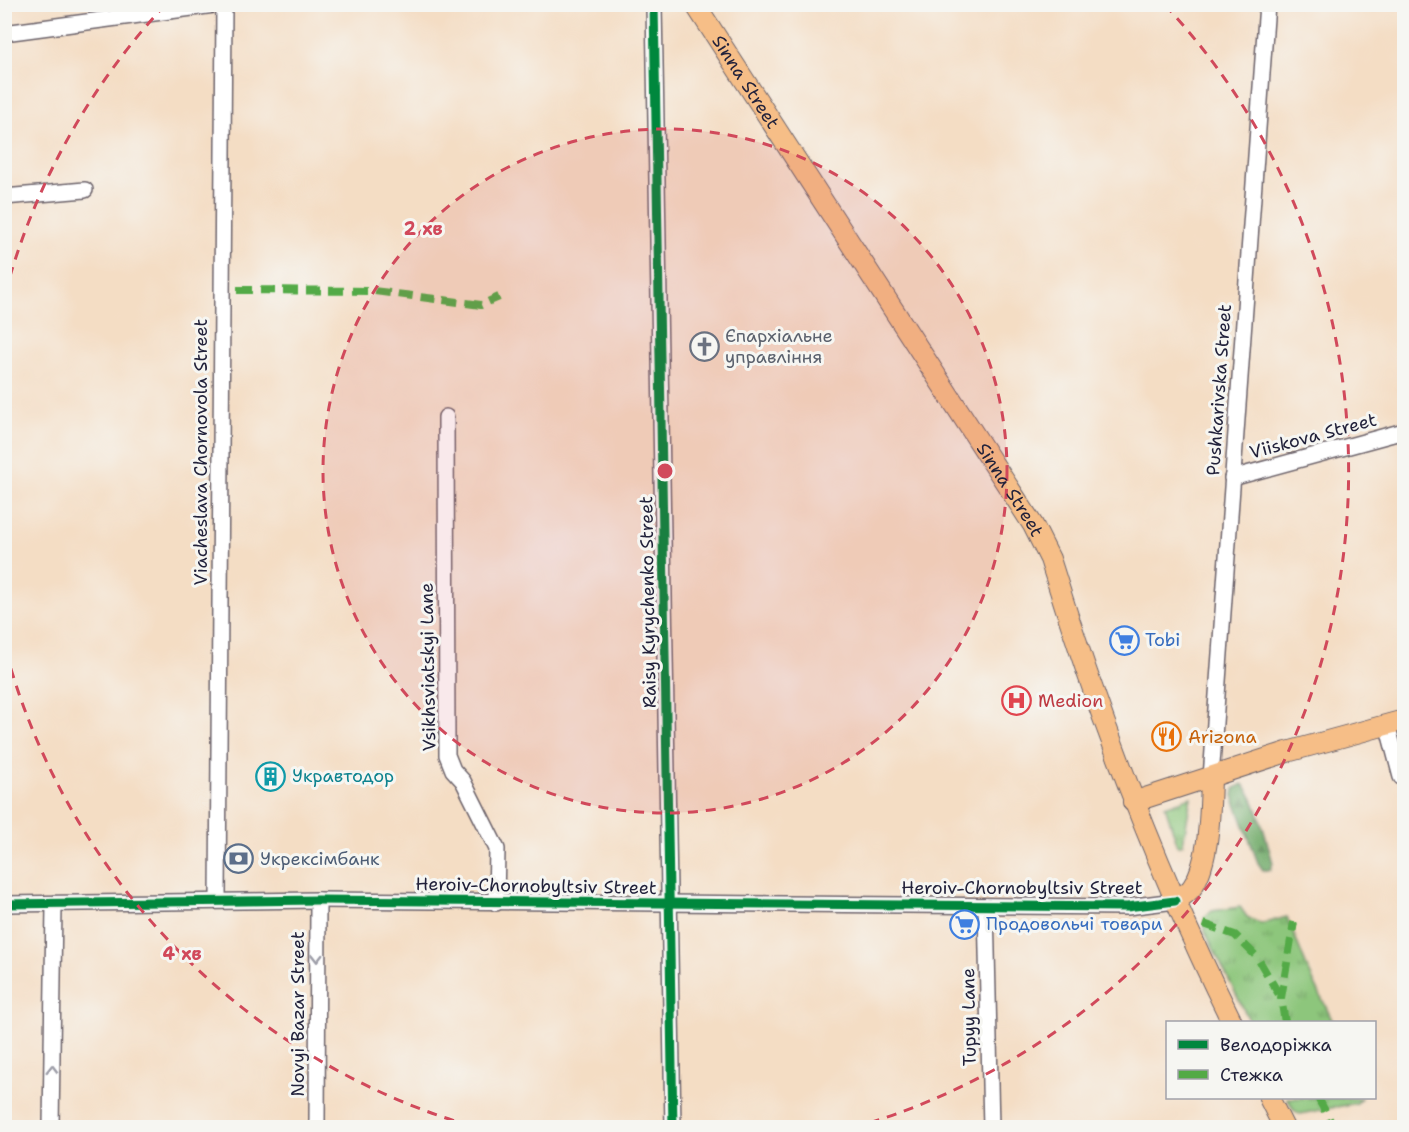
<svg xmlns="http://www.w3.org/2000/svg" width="1409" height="1132" font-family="'Shantell Sans',sans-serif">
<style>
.grass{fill:url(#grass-tufts);stroke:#58745b;stroke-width:1.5}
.forest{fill:url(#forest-firs);stroke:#4a6653;stroke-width:1.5}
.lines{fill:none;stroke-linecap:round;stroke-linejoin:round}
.minor-casing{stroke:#6c636b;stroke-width:18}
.major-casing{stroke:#6c636b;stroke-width:22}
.minor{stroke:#fff;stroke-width:15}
.major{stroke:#f6be87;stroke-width:20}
.quiet{stroke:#53aa46;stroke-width:8;stroke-dasharray:15 8;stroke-linecap:butt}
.cycleway-casing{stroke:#f6f6f2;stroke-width:13}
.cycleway{stroke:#00873e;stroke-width:9}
.oneway{stroke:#9c9ca7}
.ring{fill:none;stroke:#d1495b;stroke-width:3;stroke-dasharray:10 8}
.labels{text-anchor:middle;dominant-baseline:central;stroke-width:6;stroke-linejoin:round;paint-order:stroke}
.street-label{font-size:18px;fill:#22223b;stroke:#f6f6f2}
.worship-label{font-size:18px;fill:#5b616d;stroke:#f6f6f2;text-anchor:start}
.shop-label{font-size:18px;fill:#366cbe;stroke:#f6f6f2;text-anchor:start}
.health-label{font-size:18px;fill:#be3a42;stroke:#f6f6f2;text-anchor:start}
.food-label{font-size:18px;fill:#c56008;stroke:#f6f6f2;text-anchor:start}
.culture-label{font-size:18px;fill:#0d838f;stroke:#f6f6f2;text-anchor:start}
.service-label{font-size:18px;fill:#4e5e75;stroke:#f6f6f2;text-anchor:start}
.centre{fill:#d1495b;stroke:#f6f6f2;stroke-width:3}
.ring-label{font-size:18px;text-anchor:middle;font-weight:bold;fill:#d1495b;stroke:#f6f6f2;stroke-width:6;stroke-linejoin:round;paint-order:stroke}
</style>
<defs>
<pattern id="grass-tufts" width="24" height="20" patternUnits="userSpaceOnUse" patternTransform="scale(1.5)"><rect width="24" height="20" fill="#8dc67b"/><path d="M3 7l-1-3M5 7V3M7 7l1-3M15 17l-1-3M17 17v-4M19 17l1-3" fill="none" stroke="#73a066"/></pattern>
<pattern id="forest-firs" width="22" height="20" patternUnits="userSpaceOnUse" patternTransform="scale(1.5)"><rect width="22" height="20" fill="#72ab6b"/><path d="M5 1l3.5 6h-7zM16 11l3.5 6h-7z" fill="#5d8b59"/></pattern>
</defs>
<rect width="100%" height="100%" fill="#f6f6f2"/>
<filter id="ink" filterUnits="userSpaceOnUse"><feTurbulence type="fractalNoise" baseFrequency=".0167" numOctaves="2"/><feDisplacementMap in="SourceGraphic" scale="12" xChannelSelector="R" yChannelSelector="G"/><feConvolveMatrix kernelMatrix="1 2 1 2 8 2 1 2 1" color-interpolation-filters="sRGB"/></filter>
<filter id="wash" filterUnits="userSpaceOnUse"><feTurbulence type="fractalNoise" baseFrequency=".008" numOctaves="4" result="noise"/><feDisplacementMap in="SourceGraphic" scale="24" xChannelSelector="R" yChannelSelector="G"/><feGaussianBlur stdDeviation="1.35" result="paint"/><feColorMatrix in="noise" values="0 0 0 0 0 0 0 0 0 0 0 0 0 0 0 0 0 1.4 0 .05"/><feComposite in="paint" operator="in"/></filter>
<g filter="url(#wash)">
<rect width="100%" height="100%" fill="#f4ddc4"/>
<g class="grass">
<polygon points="1191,797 1183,844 1178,846 1165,806"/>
<polygon points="1240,907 1247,917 1261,924 1287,917 1307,967 1333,1022 1250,1022 1205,932 1204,917 1212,911"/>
<polygon points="1287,1098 1361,1098 1357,1103 1300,1114 1294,1110"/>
</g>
<path class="forest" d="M 1242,784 C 1256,792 1268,847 1273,863 L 1270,870 L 1263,870 L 1258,863 L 1233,796 L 1234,789 Z"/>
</g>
<g filter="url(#ink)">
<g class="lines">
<defs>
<g id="minor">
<polyline points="654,4 673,1128"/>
<polyline points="4,33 222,4"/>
<polyline points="4,197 85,190"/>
<polyline points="446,417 447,755 453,770 463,781 497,849 496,903"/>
<polyline points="1232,478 1404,431"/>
<polyline points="1387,724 1401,777"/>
<polyline points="1211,778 1267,4"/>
<polyline points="218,900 224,4"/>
<polyline points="4,904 318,900 1127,907 1175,901"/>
<polyline points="986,906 991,1128"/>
<polyline points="51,1128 54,905"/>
<polyline points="317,1128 318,900"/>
</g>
<g id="major">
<path id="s1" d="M 695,4 L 1033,525 L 1050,559 C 1099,718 1158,873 1232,1022"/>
<polyline points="1133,802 1287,752 1404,720"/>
<path d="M 1175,901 C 1182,896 1189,893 1193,886 C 1210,860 1210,808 1211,778"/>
<polyline points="1269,1098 1284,1128"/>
</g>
</defs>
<use href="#minor" class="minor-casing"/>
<use href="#major" class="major-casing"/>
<use href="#minor" class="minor"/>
<use href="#major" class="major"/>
<g class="quiet">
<polyline points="237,290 374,291 481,305 499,297"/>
<polyline points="1204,924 1235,935 1257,957 1281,998"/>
<polyline points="1285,1022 1281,998 1294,922"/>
<polyline points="1318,1098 1334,1128"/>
</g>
<defs>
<g id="cycleway">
<polyline points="654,4 673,1128"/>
<polyline points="4,904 318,900 1127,907 1175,901"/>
</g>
</defs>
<use href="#cycleway" class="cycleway-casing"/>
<use href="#cycleway" class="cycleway"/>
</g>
<defs><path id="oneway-chevron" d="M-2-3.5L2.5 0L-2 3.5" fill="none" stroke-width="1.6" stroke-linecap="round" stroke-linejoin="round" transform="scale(1.5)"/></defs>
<g class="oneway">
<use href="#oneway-chevron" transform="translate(317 958) rotate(90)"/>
<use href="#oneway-chevron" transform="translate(52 1069) rotate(-89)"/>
</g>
</g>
<circle cx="665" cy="471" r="342" fill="#d1495b" fill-opacity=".12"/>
<g class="ring">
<circle cx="665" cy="471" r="342"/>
<path d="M471 1126A683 683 0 0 1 5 648M5 294A683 683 0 0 1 165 5M1165 5A683 683 0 0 1 859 1126"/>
</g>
<defs>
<symbol id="church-ring" viewBox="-11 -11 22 22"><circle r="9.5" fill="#f6f6f2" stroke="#6b7280" stroke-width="1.5"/><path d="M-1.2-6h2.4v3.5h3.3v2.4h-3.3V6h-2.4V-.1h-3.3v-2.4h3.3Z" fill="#6b7280"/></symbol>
<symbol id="supermarket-ring" viewBox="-11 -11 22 22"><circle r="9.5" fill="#f6f6f2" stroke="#3f7fe0" stroke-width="1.5"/><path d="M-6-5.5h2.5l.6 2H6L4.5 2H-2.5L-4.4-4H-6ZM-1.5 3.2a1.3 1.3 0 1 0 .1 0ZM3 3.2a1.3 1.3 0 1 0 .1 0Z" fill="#3f7fe0"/></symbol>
<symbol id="hospital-ring" viewBox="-11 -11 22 22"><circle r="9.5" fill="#f6f6f2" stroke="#e0444e" stroke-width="1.5"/><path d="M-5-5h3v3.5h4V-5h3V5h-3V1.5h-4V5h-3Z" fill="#e0444e"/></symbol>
<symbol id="restaurant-ring" viewBox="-11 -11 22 22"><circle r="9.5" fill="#f6f6f2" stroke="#e8710a" stroke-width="1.5"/><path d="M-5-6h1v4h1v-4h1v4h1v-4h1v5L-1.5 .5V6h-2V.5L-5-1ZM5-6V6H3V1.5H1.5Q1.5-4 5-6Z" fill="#e8710a"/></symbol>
<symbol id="building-ring" viewBox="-11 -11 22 22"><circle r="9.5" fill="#f6f6f2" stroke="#0f9aa8" stroke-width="1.5"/><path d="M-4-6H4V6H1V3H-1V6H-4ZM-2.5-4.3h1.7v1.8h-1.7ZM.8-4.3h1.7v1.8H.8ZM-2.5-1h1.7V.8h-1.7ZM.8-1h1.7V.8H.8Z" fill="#0f9aa8"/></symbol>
<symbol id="bank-ring" viewBox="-11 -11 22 22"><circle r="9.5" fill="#f6f6f2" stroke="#5c6f8a" stroke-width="1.5"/><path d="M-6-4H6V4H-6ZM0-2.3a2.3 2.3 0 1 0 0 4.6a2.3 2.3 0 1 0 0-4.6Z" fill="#5c6f8a"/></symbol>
</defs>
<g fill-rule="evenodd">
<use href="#church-ring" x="688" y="330" width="33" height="33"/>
<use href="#supermarket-ring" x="1108" y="624" width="33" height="33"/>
<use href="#hospital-ring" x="1000" y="684" width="33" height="33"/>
<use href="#restaurant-ring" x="1150" y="720" width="33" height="33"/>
<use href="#building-ring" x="254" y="760" width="33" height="33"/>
<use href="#bank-ring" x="222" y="842" width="33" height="33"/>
<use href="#supermarket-ring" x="948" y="908" width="33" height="33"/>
</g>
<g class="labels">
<g class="street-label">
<text stroke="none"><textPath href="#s1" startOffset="93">Sinna Street</textPath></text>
<text transform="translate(1219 390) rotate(-86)">Pushkarivska Street</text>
<text transform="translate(1313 436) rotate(-15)">Viiskova Street</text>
<text transform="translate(201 452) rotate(-90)">Viacheslava Chornovola Street</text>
<text stroke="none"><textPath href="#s1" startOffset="579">Sinna Street</textPath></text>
<text transform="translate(648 602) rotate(-91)">Raisy Kyrychenko Street</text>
<text transform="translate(428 667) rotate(-91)">Vsikhsviatskyi Lane</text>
<text transform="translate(536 886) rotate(1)">Heroiv-Chornobyltsiv Street</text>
<text x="1022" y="888">Heroiv-Chornobyltsiv Street</text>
<text transform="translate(298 1014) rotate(-90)">Novyi Bazar Street</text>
<text transform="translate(969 1017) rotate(-91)">Tupyy Lane</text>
</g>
<g class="worship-label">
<text x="725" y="336">Єпархіальне<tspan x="725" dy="21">управління</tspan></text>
</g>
<g class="shop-label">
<text x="1145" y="640">Tobi</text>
<text x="986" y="924">Продовольчі товари</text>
</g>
<g class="health-label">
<text x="1038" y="701">Medion</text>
</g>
<g class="food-label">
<text x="1188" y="737">Arizona</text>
</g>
<g class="culture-label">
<text x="292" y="776">Укравтодор</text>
</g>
<g class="service-label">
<text x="260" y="859">Укрексімбанк</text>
</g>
</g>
<circle cx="665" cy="471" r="9" class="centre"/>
<g class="ring-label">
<text x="423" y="235">2 хв</text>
<text x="182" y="960">4 хв</text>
</g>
<rect width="1409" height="1132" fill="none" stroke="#f6f6f2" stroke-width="24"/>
<rect x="1166" y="1021" width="210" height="78" fill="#f6f6f2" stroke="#a1a1a9" stroke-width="1.5"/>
<rect x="1178" y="1040" width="30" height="9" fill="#00873e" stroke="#a1a1a9" stroke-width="1.5"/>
<text x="1220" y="1051" font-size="18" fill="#22223b">Велодоріжка</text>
<rect x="1178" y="1070" width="30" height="9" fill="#53aa46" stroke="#a1a1a9" stroke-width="1.5"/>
<text x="1220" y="1081" font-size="18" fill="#22223b">Стежка</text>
</svg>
